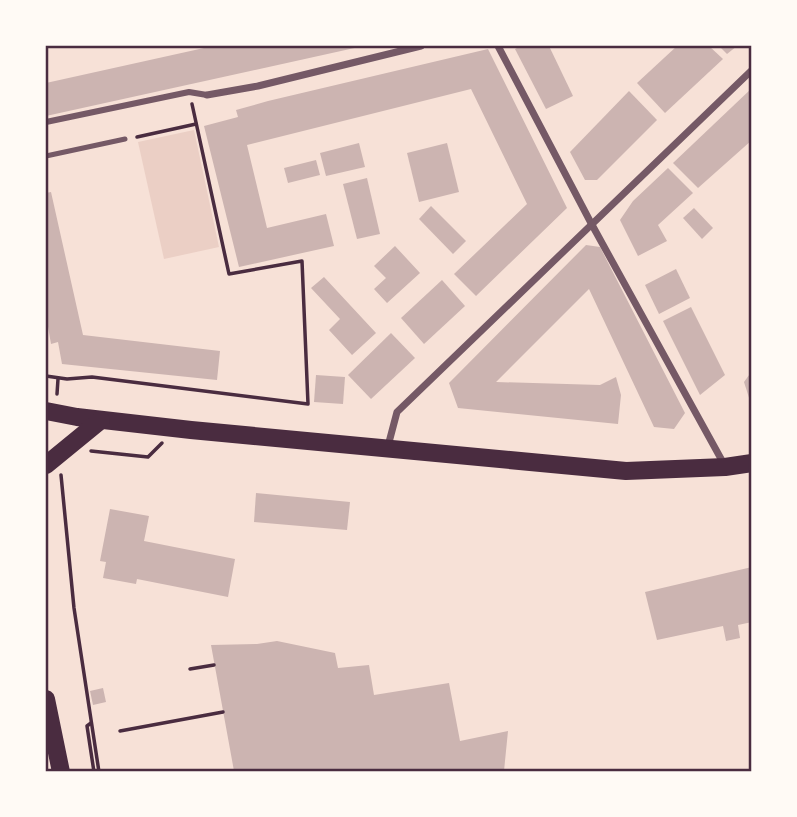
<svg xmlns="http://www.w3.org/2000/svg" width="797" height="817" font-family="Bitter,serif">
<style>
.green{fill:#ebcfc5}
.building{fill:#ccb4b1}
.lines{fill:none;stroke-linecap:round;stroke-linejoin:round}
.path{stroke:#4a2c40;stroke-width:3.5}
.service{stroke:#755966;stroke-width:5}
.pedestrian{stroke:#755966;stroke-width:6}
.minor{stroke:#755966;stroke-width:7}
.primary{stroke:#4a2c40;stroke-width:18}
.neatline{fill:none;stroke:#4a2c40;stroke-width:2.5}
</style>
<rect width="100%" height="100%" fill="#f7e1d7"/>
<polygon class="green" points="194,130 219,247 164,259 138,142"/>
<g class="building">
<polygon points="213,46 359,47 46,116 46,83"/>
<polygon points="521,46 549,46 573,96 546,109 515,49"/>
<polygon points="677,46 709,46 723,59 665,113 637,83"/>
<polygon points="719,46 737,46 727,54"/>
<polygon points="488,49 567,208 476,296 454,274 527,204 471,89 247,145 267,228 326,214 334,246 239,267 204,126 238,117 236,110 268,101"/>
<polygon points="752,88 752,140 698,188 673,163"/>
<polygon points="629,91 657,120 597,180 585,180 570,152"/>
<polygon points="359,143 365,167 326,176 320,153"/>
<polygon points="447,143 459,192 419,202 407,153"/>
<polygon points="316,160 320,175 288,183 284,168"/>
<polygon points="668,168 693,193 658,225 667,241 638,256 620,220 633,201"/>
<polygon points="367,178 380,234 357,239 343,184"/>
<polygon points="51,192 83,335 220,351 217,380 62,364 58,342 51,344 46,315 46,193"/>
<polygon points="431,206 466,241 453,254 419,219"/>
<polygon points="694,208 713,228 702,239 683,218"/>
<polygon points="586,245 600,247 685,413 674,429 654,427 589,289 496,382 600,385 616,377 621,395 618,424 458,408 449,383"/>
<polygon points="395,246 420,273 387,303 374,289 386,278 374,266"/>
<polygon points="676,269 690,298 659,314 645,285"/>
<polygon points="324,277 376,333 352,355 329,330 340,319 311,288"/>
<polygon points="442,280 465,306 424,344 401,318"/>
<polygon points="691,307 725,375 700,395 663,321"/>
<polygon points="391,333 415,358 371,399 348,375"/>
<polygon points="752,371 752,404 751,404 744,382"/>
<polygon points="316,375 345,377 343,404 314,402"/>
<polygon points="256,493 350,502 347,530 254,522"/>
<polygon points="110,509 149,516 144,541 235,559 228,597 137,579 136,584 103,578 106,562 100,561"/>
<polygon points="752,567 752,622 738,625 740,638 726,641 723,626 657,640 645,592"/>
<polygon points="277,641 335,653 338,668 369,665 374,695 449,683 460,741 508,731 504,771 234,771 211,645 257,644"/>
<polygon points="103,688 106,702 93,705 90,691"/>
</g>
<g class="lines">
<g class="path">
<polyline points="137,137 196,124"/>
<polyline points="46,376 67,379 92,377 308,404 302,261 229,274 192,104"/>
<polyline points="57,394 58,379"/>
<polyline points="91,451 148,457 162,443"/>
<polyline points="61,475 74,608 99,772"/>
<polyline points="190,669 214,665"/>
<polyline points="91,723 87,726 94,772"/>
<polyline points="120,731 223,712"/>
</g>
<polyline class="service" points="46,156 125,139"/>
<polyline class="pedestrian" points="46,122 189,92 207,95"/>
<g class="minor">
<polyline points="498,46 591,223 725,466"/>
<polyline points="207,95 258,86 421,46"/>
<polyline points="388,446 397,412 752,70"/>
</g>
<g class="primary">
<polyline points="46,411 77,417 191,430 626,471 725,467 752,463"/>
<polyline points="46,465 101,420"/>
<polyline points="46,699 61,772"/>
</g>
</g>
<rect width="797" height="817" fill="none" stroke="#fffaf5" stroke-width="94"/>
<rect x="47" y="47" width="703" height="723" class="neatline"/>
</svg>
